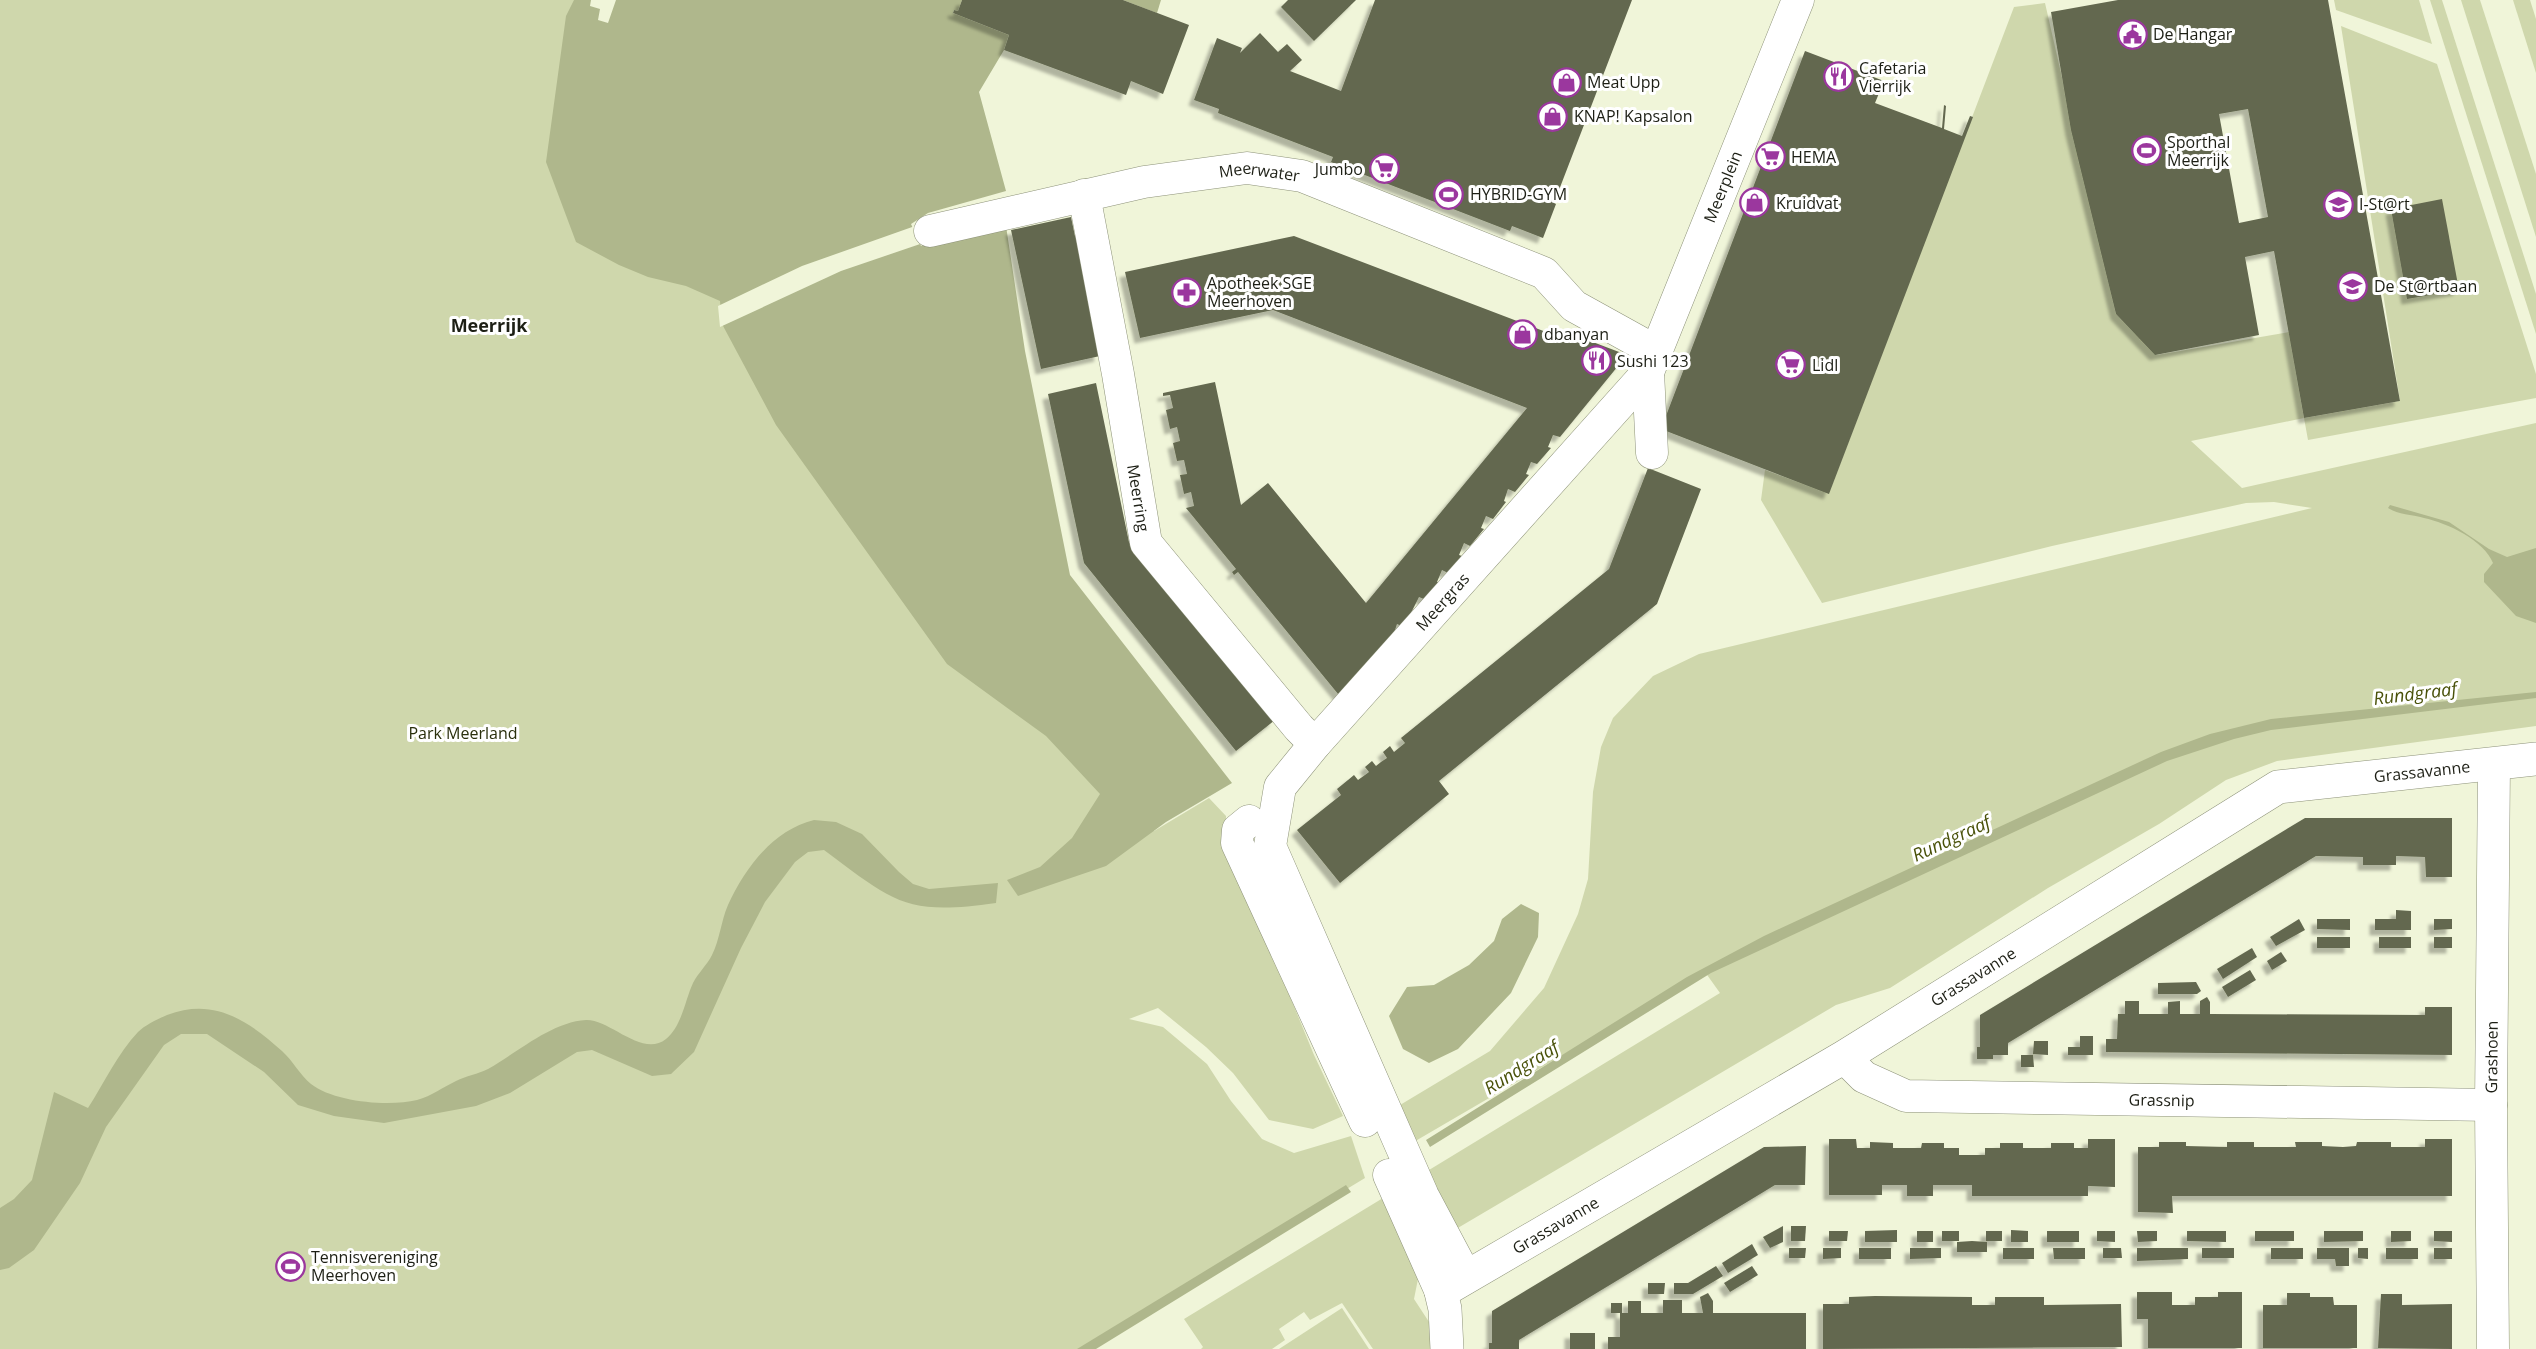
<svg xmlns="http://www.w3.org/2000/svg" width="2536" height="1349" font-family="'Open Sans',sans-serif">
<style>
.green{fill:#cfd7ac}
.water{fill:#afb78c}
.pier{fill:#f0f5d9}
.building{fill:#63684f;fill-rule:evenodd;filter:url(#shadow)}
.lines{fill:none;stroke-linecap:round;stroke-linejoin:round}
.street-casing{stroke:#8d9279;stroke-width:33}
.secondary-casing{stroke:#8d9279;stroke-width:34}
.street{stroke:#fff;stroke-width:32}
.secondary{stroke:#fff;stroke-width:33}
.labels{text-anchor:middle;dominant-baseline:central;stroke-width:6;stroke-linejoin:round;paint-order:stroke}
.poi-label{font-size:16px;fill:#1d1f15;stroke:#fff;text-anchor:start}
.street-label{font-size:16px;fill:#1d1f15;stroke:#fff}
.park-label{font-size:16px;fill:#2a2f0c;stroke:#fff}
.neighbourhood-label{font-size:18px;font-weight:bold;fill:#1d1f15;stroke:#fff}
.water-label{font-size:18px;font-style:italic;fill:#495109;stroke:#fff}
</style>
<defs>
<filter id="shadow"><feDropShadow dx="-5.5" dy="5.5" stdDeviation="1.5" flood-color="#0004"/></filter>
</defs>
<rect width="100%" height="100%" fill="#f0f5d9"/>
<g class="green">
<polygon points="0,0 842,0 830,80 1154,831 1209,798 1226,816 1226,841 1314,1055 1343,1116 1313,1129 1269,1120 1233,1073 1206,1047 1158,1008 1129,1019 1163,1027 1207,1064 1231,1101 1262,1139 1294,1153 1351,1136 1365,1178 1083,1349 0,1349"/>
<polygon points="2334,0 2419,0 2432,44 2336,10"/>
<polygon points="2430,0 2442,0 2536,294 2536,334"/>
<polygon points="2461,0 2480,0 2536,174 2536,237"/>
<polygon points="2513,0 2530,0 2536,19 2536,73"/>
<polygon points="2045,3 2116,314 2157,355 2289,332 2304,418 2400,401 2341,26 2437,64 2536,374 2536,398 2308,440 2304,418 2191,441 2242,488 2536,423 2536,726 2277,761 2226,780 2159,824 2048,888 1890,988 1836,1005 1412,1255 1420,1269 1414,1299 1431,1325 1432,1349 1373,1349 1342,1303 1310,1320 1304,1312 1279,1329 1285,1340 1272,1349 1201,1349 1203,1347 1184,1319 1720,993 1705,972 1412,1143 1395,1108 1490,1051 1544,988 1578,914 1588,879 1593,792 1601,747 1613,718 1653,676 1699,654 2312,508 2274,502 2246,503 2052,546 1822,603 1761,500 1765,470 1829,493 2014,7"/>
<polygon points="1342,1308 1369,1349 1279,1349"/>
</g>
<g class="water">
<polygon points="574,0 962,0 958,11 954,10 953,13 1009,35 1004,50 979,92 1006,191 928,213 911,224 921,246 938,239 1006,226 1025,351 1070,575 1232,783 1166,822 1106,866 1018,896 1007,880 1040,867 1072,838 1100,794 1046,736 947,664 776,425 722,324 720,301 686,286 648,277 619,265 576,242 546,162 566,16"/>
<polygon points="1123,0 1161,0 1157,13"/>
<path d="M 2390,505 L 2449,522 L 2489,549 L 2507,557 L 2536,548 L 2536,623 L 2516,616 L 2484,582 L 2484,574 L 2493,563 C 2484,540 2447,523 2424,518 C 2411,514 2399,515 2388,508 Z"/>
<polygon points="2536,692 2536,698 2271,730 2234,739 2167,761 1711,973 1430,1147 1426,1140 1687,977 1764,936 2161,752 2210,734 2271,719"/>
<path d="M 814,820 L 836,822 L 862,834 L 899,872 L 913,884 L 929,889 L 998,883 L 996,903 C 905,916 894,902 824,850 L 808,852 L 795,862 L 765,902 L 741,948 L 694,1052 L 671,1074 L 652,1076 L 592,1050 L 577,1052 L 510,1093 L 476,1106 L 384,1123 L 334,1116 L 298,1105 L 264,1072 L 207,1034 L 181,1034 L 164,1045 L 106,1127 L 80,1183 L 34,1250 L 9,1268 L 0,1270 L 0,1208 L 14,1199 L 32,1180 L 54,1092 L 88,1108 C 104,1083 118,1053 138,1032 C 145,1025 158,1019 167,1015 C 214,997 247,1020 282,1051 C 293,1061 300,1075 311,1084 C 334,1102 389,1107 417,1100 C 432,1096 443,1087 456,1081 C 466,1076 478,1074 488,1069 C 517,1053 551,1022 586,1020 C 610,1019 642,1058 666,1039 C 682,1026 685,1000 693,983 C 698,973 707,965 712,955 C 720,939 721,921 728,905 C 745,868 773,830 814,820 Z"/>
<polygon points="1521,904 1539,913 1538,937 1511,993 1458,1049 1429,1063 1403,1049 1389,1016 1407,987 1434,985 1469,965 1494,941 1502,919"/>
<polygon points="1346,1185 1351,1192 1096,1349 1077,1349"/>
</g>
<g class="pier">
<polygon points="591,0 616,0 608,23 598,20 600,9 590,6"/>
<polygon points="915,226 923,242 926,242 841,271 720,327 718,306 802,266"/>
</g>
<g class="building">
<polygon points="962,0 1123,0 1189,25 1163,94 1131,81 1126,95 1004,50 1009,35 953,13 954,10 958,11"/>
<polygon points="1288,0 1356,0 1314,41 1281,7"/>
<polygon points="1375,0 1632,0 1554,203 1556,204 1543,238 1512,226 1510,231 1331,162 1333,157 1218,113 1219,109 1194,100 1217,38 1242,48 1240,53 1260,33 1278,52 1287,44 1302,60 1290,71 1341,91"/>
<path d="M 2118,0 L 2328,0 L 2400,401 L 2304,418 L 2274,251 L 2245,257 L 2259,335 L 2155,355 L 2116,314 L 2071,130 L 2051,12 ZM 2248,109 L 2268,217 L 2239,223 L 2219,114 Z"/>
<polygon points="1805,51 1884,81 1875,103 1942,128 1944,105 1946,106 1944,129 1962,136 1970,116 1973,117 1829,494 1661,429"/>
<polygon points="2442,199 2459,290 2407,299 2391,209"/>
<polygon points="1071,217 1075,236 1078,236 1087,274 1083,275 1100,356 1041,369 1011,230"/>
<polygon points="1294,236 1554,335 1556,328 1627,355 1560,437 1553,435 1548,447 1551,448 1537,464 1531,462 1526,474 1529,475 1515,492 1508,489 1504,501 1506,502 1493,519 1486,516 1481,528 1484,529 1470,546 1464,543 1459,555 1462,556 1448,573 1442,570 1437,582 1440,583 1426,600 1419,597 1404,627 1397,624 1393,636 1343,700 1238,572 1234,575 1232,572 1236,569 1186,508 1194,506 1191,492 1184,494 1180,475 1187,474 1184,460 1177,461 1173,443 1180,441 1177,427 1170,429 1166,410 1173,408 1170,395 1163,396 1163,393 1215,382 1241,505 1268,483 1366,603 1527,408 1273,310 1140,338 1125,272"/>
<polygon points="1096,383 1129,542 1275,720 1236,751 1084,563 1048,394"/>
<polygon points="1648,468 1701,489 1657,604 1439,781 1449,794 1340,883 1297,830 1341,795 1337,789 1348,780 1354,775 1358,780 1365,775 1369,772 1365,767 1372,761 1376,766 1381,762 1387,758 1383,752 1390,746 1394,752 1405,743 1401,738 1609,569"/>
<polygon points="2305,818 2452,818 2452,877 2426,877 2425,857 2396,856 2396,865 2363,865 2363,857 2316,856 2008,1043 2008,1055 1993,1055 1993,1059 1977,1059 1977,1047 1980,1047 1980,1015"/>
<polygon points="2396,910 2411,911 2411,930 2375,930 2375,919 2396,919"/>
<polygon points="2299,919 2305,930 2276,946 2270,937"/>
<polygon points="2317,919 2350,919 2350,930 2317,929"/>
<polygon points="2434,919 2452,919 2452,929 2434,930"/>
<rect x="2317" y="937" width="33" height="11"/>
<rect x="2379" y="937" width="32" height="11"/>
<rect x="2434" y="937" width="18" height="11"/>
<polygon points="2252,948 2257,957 2223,979 2217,969"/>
<polygon points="2281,952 2287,961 2272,970 2267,961"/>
<polygon points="2250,970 2256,980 2228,997 2222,987"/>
<polygon points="2196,982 2201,991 2197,994 2158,994 2158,983"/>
<polygon points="2207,997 2210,1002 2210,1014 2425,1015 2425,1007 2452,1007 2452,1055 2106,1052 2106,1039 2117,1039 2118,1014 2125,1014 2125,1001 2139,1001 2139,1014 2168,1014 2168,1002 2180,1001 2180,1014 2200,1014 2200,1001"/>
<polygon points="2080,1036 2093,1036 2093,1055 2068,1055 2068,1047 2080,1047"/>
<polygon points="2034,1041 2048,1041 2048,1055 2033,1054"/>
<polygon points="2021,1055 2033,1055 2034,1067 2021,1067"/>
<polygon points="1829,1139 1856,1139 1857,1148 1870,1148 1870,1142 1893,1143 1893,1148 1921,1148 1922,1143 1944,1143 1944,1148 1959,1148 1959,1155 1985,1155 1985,1148 2000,1148 2000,1143 2023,1143 2023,1148 2051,1148 2051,1143 2074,1143 2074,1148 2088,1148 2088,1139 2115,1139 2115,1187 2088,1186 2088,1196 1972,1196 1972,1185 1933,1185 1933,1196 1907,1196 1907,1185 1882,1185 1882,1195 1829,1195"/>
<polygon points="2425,1139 2452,1139 2452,1196 2172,1196 2173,1213 2138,1212 2138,1147 2159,1147 2159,1142 2186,1142 2186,1146 2227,1147 2227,1142 2254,1142 2254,1147 2296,1147 2295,1142 2322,1142 2322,1146 2343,1147 2356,1146 2357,1142 2391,1142 2391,1147 2425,1147"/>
<polygon points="1806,1146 1805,1185 1775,1185 1519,1340 1519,1349 1489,1349 1489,1343 1492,1343 1492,1311 1764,1147"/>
<polygon points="1783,1226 1783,1242 1770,1248 1763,1237"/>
<polygon points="1791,1226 1806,1226 1805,1241 1791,1241"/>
<polygon points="1897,1230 1897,1242 1865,1242 1865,1231"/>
<polygon points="2011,1230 2028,1231 2028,1242 2011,1242"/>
<polygon points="1829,1231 1848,1231 1847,1241 1829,1241"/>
<rect x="1917" y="1231" width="16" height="11"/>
<rect x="1942" y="1231" width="17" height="10"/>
<rect x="1986" y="1231" width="16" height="10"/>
<rect x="2047" y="1231" width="32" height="11"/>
<polygon points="2097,1231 2115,1231 2115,1242 2097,1241"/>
<polygon points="2137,1231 2157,1231 2157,1241 2138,1242"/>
<polygon points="2187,1231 2226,1231 2226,1242 2187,1241"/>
<rect x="2255" y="1231" width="39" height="10"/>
<polygon points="2324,1231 2363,1231 2363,1241 2324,1242"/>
<polygon points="2391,1231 2411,1231 2411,1241 2391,1242"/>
<polygon points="2434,1231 2452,1231 2452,1242 2434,1241"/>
<polygon points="1972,1241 1987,1242 1987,1252 1957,1252 1957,1242"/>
<polygon points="1752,1244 1758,1255 1728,1273 1722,1263"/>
<polygon points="1789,1248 1806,1248 1805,1258 1789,1258"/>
<polygon points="1823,1248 1841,1248 1841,1258 1823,1259"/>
<rect x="1859" y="1248" width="32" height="11"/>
<polygon points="1910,1248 1941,1248 1941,1258 1910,1259"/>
<rect x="2003" y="1248" width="31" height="11"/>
<polygon points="2053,1248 2085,1248 2085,1259 2054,1259"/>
<polygon points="2103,1248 2121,1248 2122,1258 2103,1258"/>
<polygon points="2137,1248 2188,1248 2188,1259 2137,1261"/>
<rect x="2202" y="1248" width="32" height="10"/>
<rect x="2271" y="1248" width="32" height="11"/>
<polygon points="2317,1248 2349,1248 2349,1266 2336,1266 2335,1259 2317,1259"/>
<polygon points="2358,1248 2368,1248 2368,1259 2358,1258"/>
<rect x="2386" y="1248" width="32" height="11"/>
<rect x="2434" y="1248" width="18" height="11"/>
<polygon points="1716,1266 1723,1276 1693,1294 1674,1294 1674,1283 1688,1283"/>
<polygon points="1752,1266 1758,1275 1730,1292 1724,1283"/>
<polygon points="1648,1283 1665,1283 1664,1294 1648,1294"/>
<polygon points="2137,1292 2172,1292 2172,1305 2195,1305 2195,1297 2218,1297 2218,1292 2242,1292 2242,1348 2148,1348 2148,1319 2137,1319"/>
<polygon points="1708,1293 1713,1301 1713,1313 1806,1313 1806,1349 1608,1349 1608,1337 1620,1337 1620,1313 1611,1313 1611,1303 1622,1303 1622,1313 1628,1313 1628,1301 1641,1301 1641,1313 1663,1313 1663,1300 1682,1300 1682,1313 1703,1313 1700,1297"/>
<polygon points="2287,1293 2310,1293 2310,1297 2333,1297 2334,1305 2357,1305 2357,1348 2263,1348 2263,1305 2287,1305"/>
<polygon points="2381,1294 2402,1294 2402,1305 2452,1304 2452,1349 2378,1348"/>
<polygon points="1875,1296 1972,1297 1972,1305 1995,1305 1995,1297 2044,1297 2044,1305 2121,1304 2122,1347 1823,1349 1823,1304 1849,1304 1849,1297"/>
<rect x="1570" y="1333" width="25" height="16"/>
</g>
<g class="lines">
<defs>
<g id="street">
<path id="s1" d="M 1084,195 L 1118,374 L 1146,543 L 1299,728 L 1315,744"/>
<path id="s2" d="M 930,231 L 1144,182 L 1247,168 L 1302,176 L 1544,273 L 1574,306 L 1657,352"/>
<polyline points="1648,372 1652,453"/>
<polyline points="1249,821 1238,830 1237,843 1365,1121"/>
<path id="s3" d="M 1844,1057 L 1864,1077 L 1906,1096 L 2491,1105"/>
<polyline points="1389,1175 1441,1292"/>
<path id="s4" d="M 1466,1277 L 1423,1196 L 1270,846 L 1280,787 L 1315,744 L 1648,372 L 1798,0"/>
<path id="s5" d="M 2493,1349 L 2491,1105 L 2494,764"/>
</g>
<g id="secondary">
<path id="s6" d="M 1447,1349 L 1445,1309 L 1441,1292 L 1844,1057 L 2278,787 L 2536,759"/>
</g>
</defs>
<use href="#street" class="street-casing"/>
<use href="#secondary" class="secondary-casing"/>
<use href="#street" class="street"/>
<use href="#secondary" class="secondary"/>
</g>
<defs>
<symbol id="civic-ring" viewBox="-11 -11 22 22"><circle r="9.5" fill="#fff" stroke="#9b379e" stroke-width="1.5"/><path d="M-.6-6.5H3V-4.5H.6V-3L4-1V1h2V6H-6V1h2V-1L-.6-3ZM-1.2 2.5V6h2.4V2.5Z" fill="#9b379e"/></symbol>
<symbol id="restaurant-ring" viewBox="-11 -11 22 22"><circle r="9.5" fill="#fff" stroke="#9b379e" stroke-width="1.5"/><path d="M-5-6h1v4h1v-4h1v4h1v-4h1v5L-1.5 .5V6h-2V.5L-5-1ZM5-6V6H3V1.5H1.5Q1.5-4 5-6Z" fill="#9b379e"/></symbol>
<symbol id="shop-ring" viewBox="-11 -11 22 22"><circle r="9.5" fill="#fff" stroke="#9b379e" stroke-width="1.5"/><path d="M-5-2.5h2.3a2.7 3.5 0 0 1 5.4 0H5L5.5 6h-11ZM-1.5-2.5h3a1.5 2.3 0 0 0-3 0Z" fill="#9b379e"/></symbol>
<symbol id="stadium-ring" viewBox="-11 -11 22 22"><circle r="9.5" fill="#fff" stroke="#9b379e" stroke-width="1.5"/><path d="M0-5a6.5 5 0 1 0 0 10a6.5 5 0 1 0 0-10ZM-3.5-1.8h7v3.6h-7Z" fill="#9b379e"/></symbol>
<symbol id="supermarket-ring" viewBox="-11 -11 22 22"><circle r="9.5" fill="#fff" stroke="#9b379e" stroke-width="1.5"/><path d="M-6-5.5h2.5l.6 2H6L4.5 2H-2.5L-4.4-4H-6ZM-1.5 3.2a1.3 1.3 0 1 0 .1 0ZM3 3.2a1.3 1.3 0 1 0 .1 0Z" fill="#9b379e"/></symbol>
<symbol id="school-ring" viewBox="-11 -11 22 22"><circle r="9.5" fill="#fff" stroke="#9b379e" stroke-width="1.5"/><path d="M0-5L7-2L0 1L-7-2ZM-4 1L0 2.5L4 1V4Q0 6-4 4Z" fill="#9b379e"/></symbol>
<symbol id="pharmacy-ring" viewBox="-11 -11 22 22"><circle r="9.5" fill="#fff" stroke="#9b379e" stroke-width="1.5"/><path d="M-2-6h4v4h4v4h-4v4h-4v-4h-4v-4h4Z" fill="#9b379e"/></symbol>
</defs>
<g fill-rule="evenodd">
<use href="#civic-ring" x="2116" y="18" width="33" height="33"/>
<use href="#restaurant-ring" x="1822" y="60" width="33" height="33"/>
<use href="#shop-ring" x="1550" y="66" width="33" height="33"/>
<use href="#shop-ring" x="1536" y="100" width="33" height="33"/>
<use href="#stadium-ring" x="2130" y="134" width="33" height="33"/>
<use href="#supermarket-ring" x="1754" y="140" width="33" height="33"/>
<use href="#supermarket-ring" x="1368" y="152" width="33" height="33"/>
<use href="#stadium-ring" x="1432" y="178" width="33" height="33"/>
<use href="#shop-ring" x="1738" y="186" width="33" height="33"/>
<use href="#school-ring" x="2322" y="188" width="33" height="33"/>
<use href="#school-ring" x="2336" y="270" width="33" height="33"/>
<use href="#pharmacy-ring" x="1170" y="276" width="33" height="33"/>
<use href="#shop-ring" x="1506" y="318" width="33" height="33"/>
<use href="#restaurant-ring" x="1580" y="344" width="33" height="33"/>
<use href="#supermarket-ring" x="1774" y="348" width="33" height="33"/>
<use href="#stadium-ring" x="274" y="1250" width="33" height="33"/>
</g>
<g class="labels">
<g class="poi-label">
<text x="2153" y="34">De Hangar</text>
<text x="1859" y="68">Cafetaria<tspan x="1859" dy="18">Vierrijk</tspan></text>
<text x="1587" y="82">Meat Upp</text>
<text x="1574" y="116">KNAP! Kapsalon</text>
<text x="2167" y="142">Sporthal<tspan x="2167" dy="18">Meerrijk</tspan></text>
<text x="1791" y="157">HEMA</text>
<text x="1363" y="169" text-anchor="end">Jumbo</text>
<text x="1470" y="194">HYBRID-GYM</text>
<text x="1776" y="203">Kruidvat</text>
<text x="2359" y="204">I-St@rt</text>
<text x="1207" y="283">Apotheek SGE<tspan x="1207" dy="18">Meerhoven</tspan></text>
<text x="2374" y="286">De St@rtbaan</text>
<text x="1544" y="334">dbanyan</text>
<text x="1617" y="361">Sushi 123</text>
<text x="1812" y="365">Lidl</text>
<text x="311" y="1257">Tennisvereniging<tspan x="311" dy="18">Meerhoven</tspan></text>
</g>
<g class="street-label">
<text stroke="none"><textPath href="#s2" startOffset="336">Meerwater</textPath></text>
<text stroke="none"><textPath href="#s4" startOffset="1288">Meerplein</textPath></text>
<text stroke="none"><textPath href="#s1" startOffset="308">Meerring</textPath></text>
<text stroke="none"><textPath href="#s4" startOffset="780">Meergras</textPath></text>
<text stroke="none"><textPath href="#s6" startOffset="1180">Grassavanne</textPath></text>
<text stroke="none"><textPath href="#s6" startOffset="676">Grassavanne</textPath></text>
<text stroke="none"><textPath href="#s5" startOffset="292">Grashoen</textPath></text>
<text stroke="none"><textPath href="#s3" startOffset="330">Grassnip</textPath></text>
<text stroke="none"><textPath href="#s6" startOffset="190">Grassavanne</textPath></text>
</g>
<g class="park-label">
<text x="463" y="733">Park Meerland</text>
</g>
<g class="neighbourhood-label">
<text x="489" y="325">Meerrijk</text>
</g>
<g class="water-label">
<text transform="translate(2415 693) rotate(-7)">Rundgraaf</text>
<text transform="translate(1951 838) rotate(-25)">Rundgraaf</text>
<text transform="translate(1521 1067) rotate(-32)">Rundgraaf</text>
</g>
</g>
</svg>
